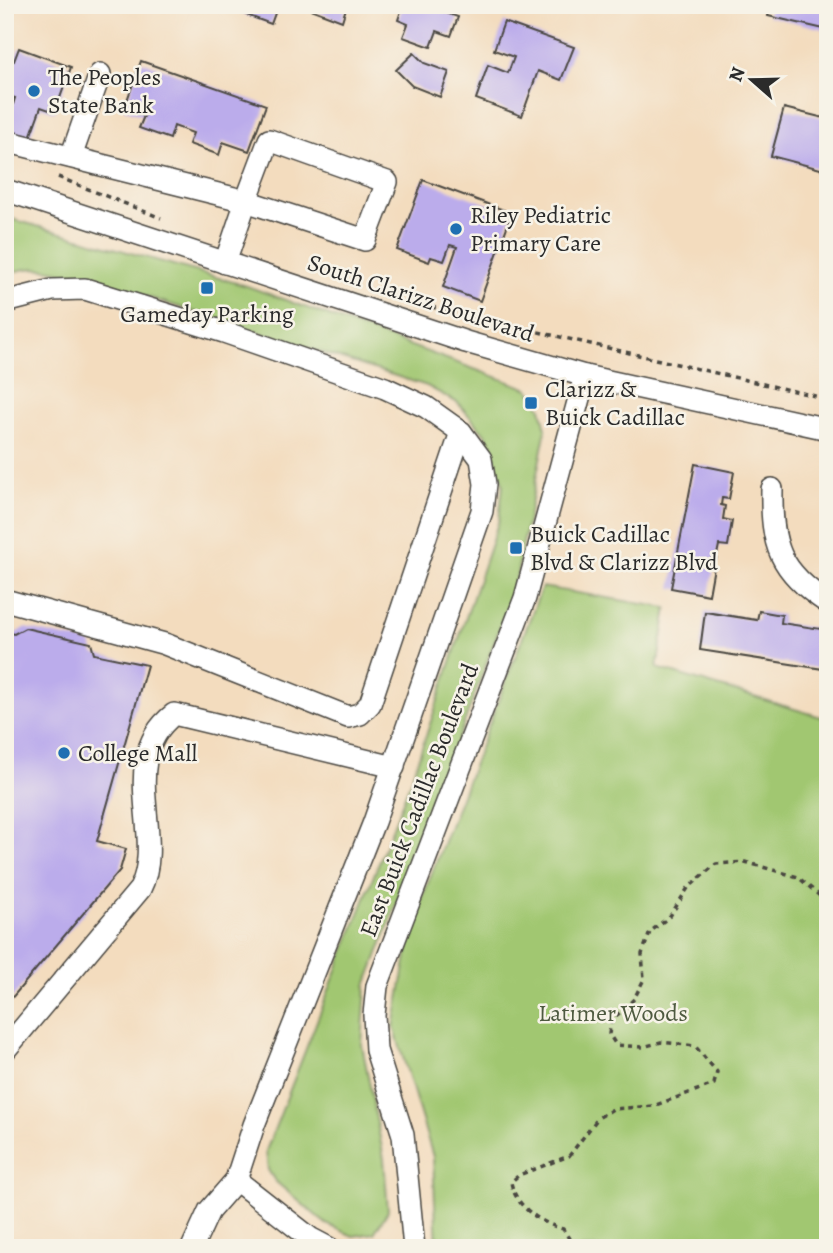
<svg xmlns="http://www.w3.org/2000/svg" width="833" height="1253" font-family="Alegreya,serif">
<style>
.green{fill:#a1c771;stroke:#66794e;stroke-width:2}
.building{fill:#bbaceb}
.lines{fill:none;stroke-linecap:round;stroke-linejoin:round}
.minor-casing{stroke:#494641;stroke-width:24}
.path{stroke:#494641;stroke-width:3.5;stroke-dasharray:5 5;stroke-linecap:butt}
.minor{stroke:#fff;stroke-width:21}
.poi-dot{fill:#1f6fb2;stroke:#f7f3e8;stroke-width:2.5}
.labels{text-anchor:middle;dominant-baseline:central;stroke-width:5;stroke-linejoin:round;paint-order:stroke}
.poi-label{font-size:24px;fill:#2b2b2b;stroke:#f7f3e8;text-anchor:start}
.street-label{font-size:24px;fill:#2b2b2b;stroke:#f7f3e8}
.park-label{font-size:24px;fill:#4e5a40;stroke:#f7f3e8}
</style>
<rect width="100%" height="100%" fill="#f7f3e8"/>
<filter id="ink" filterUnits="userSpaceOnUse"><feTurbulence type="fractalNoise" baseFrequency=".0143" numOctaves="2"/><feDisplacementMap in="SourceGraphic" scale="14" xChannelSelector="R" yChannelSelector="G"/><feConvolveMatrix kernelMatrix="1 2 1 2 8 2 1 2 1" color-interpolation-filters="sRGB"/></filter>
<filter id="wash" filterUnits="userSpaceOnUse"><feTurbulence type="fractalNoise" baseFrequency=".00686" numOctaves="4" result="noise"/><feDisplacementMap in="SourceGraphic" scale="28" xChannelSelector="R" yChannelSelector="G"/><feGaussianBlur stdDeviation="1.57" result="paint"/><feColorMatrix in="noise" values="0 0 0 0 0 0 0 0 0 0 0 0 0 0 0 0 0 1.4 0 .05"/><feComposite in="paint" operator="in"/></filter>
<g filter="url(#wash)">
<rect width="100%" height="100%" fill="#f3dcbe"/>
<g class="green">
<path d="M 5,217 L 247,286 L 529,389 L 541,408 L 546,429 L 514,589 L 366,986 L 362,1045 L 384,1159 L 388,1211 L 374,1233 L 353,1236 L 326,1224 L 275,1181 L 268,1170 L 266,1151 L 410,783 L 499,520 L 503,484 L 487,436 L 458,403 L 427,386 L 94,280 C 69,275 26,257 5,279 Z"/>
<polygon points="542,587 667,608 657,668 828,719 828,1248 437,1248 433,1157 394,1027 413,922"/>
</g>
<g id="blocks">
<g class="building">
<polygon points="244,5 278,5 271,24 241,13"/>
<polygon points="300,5 347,5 342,21"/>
<polygon points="403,5 436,5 448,9 446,13 458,17 451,36 437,31 431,47 403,37 408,24 398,20"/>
<polygon points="770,5 828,5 828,30 768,16"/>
<polygon points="504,22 574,47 561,80 538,71 522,116 476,99 488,65 508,73 514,57 494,50"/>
<polygon points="19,48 71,67 55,112 41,107 29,140 5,131 15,98 5,95 9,75 5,74 5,62 7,58 14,61"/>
<polygon points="414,53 424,63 449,72 440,97 412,86 396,70"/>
<polygon points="141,61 266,105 249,151 223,142 219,155 189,144 193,133 174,126 170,139 139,128 144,116 124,109"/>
<polygon points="784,108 828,119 828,171 771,156"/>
<polygon points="423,180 512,213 480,301 443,287 457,247 450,245 444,261 431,257 429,262 397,250"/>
<polygon points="695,464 734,472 729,499 722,498 721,505 725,506 723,519 732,521 728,546 719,545 716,560 711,559 709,566 714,567 709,595 671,588"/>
<polygon points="759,611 782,615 781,623 828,630 823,669 700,650 705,612 757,620"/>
<polygon points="25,628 91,643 94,654 147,665 97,841 126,849 120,870 5,1006 5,632 14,634"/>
</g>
</g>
</g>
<g filter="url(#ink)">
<use href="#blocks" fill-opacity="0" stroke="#494641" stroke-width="2"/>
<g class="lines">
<defs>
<g id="minor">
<polygon points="269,140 387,182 365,240 246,201"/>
<polyline points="5,141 246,201 225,263"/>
<polyline points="71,157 100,74"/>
<polyline points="5,190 466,342 585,376 828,429"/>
<polyline points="5,302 52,290 85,289 224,332 385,388 426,407 461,432 481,459 485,484 482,511 374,822 254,1125 236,1180 209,1211 192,1248"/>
<path d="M 772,489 C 771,545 779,571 828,603"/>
<polyline points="5,600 165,644 348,717 360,714 370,704 461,432"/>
<path d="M 5,1050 L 140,889 C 167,836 115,760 174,714 L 394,767"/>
<polyline points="236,1180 310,1238 329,1248"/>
<polyline points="414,1248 403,1135 376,1050 374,1015 377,986 525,598 585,376"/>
</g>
</defs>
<use href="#minor" class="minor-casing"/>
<g class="path">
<polyline points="58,177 161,218"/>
<polyline points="431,307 828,399"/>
<path d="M 575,1248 L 563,1229 C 541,1223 515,1207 511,1182 L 519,1175 L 569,1156 L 598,1118 L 613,1109 L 653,1106 L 714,1084 L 717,1072 L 695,1046 L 661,1042 L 643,1047 L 616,1045 L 609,1034 L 611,1021 L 634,999 L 644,979 L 642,954 L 650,932 L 670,916 L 688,888 L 716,864 L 745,862 L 798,877 L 828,903"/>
</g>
<use href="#minor" class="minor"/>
</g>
</g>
<g class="poi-dot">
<circle cx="34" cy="91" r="7"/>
<circle cx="456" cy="229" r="7"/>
<rect x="200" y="281" width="14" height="14" rx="3.5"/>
<rect x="524" y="396" width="14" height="14" rx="3.5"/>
<rect x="509" y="541" width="14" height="14" rx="3.5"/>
<circle cx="64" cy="753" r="7"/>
</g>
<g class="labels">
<g class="poi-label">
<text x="48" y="77">The Peoples<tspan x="48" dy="28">State Bank</tspan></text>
<text x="470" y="215">Riley Pediatric<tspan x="470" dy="28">Primary Care</tspan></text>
<text x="207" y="314" text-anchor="middle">Gameday Parking</text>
<text x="545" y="389">Clarizz &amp;<tspan x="545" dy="28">Buick Cadillac</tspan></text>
<text x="530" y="534">Buick Cadillac<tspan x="530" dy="28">Blvd &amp; Clarizz Blvd</tspan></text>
<text x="78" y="753">College Mall</text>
</g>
<g class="street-label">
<text transform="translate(421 298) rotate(18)">South Clarizz Boulevard</text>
<text transform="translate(419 800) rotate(-69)">East Buick Cadillac Boulevard</text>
</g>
<g class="park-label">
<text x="613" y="1013">Latimer Woods</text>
</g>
</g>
<rect width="833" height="1253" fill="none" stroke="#f7f3e8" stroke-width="28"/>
<g transform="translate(752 80) rotate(290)" stroke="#f7f3e8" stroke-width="5" paint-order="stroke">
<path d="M0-5L12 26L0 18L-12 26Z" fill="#2b2b2b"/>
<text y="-10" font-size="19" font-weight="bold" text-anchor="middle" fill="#2b2b2b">N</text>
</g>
</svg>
